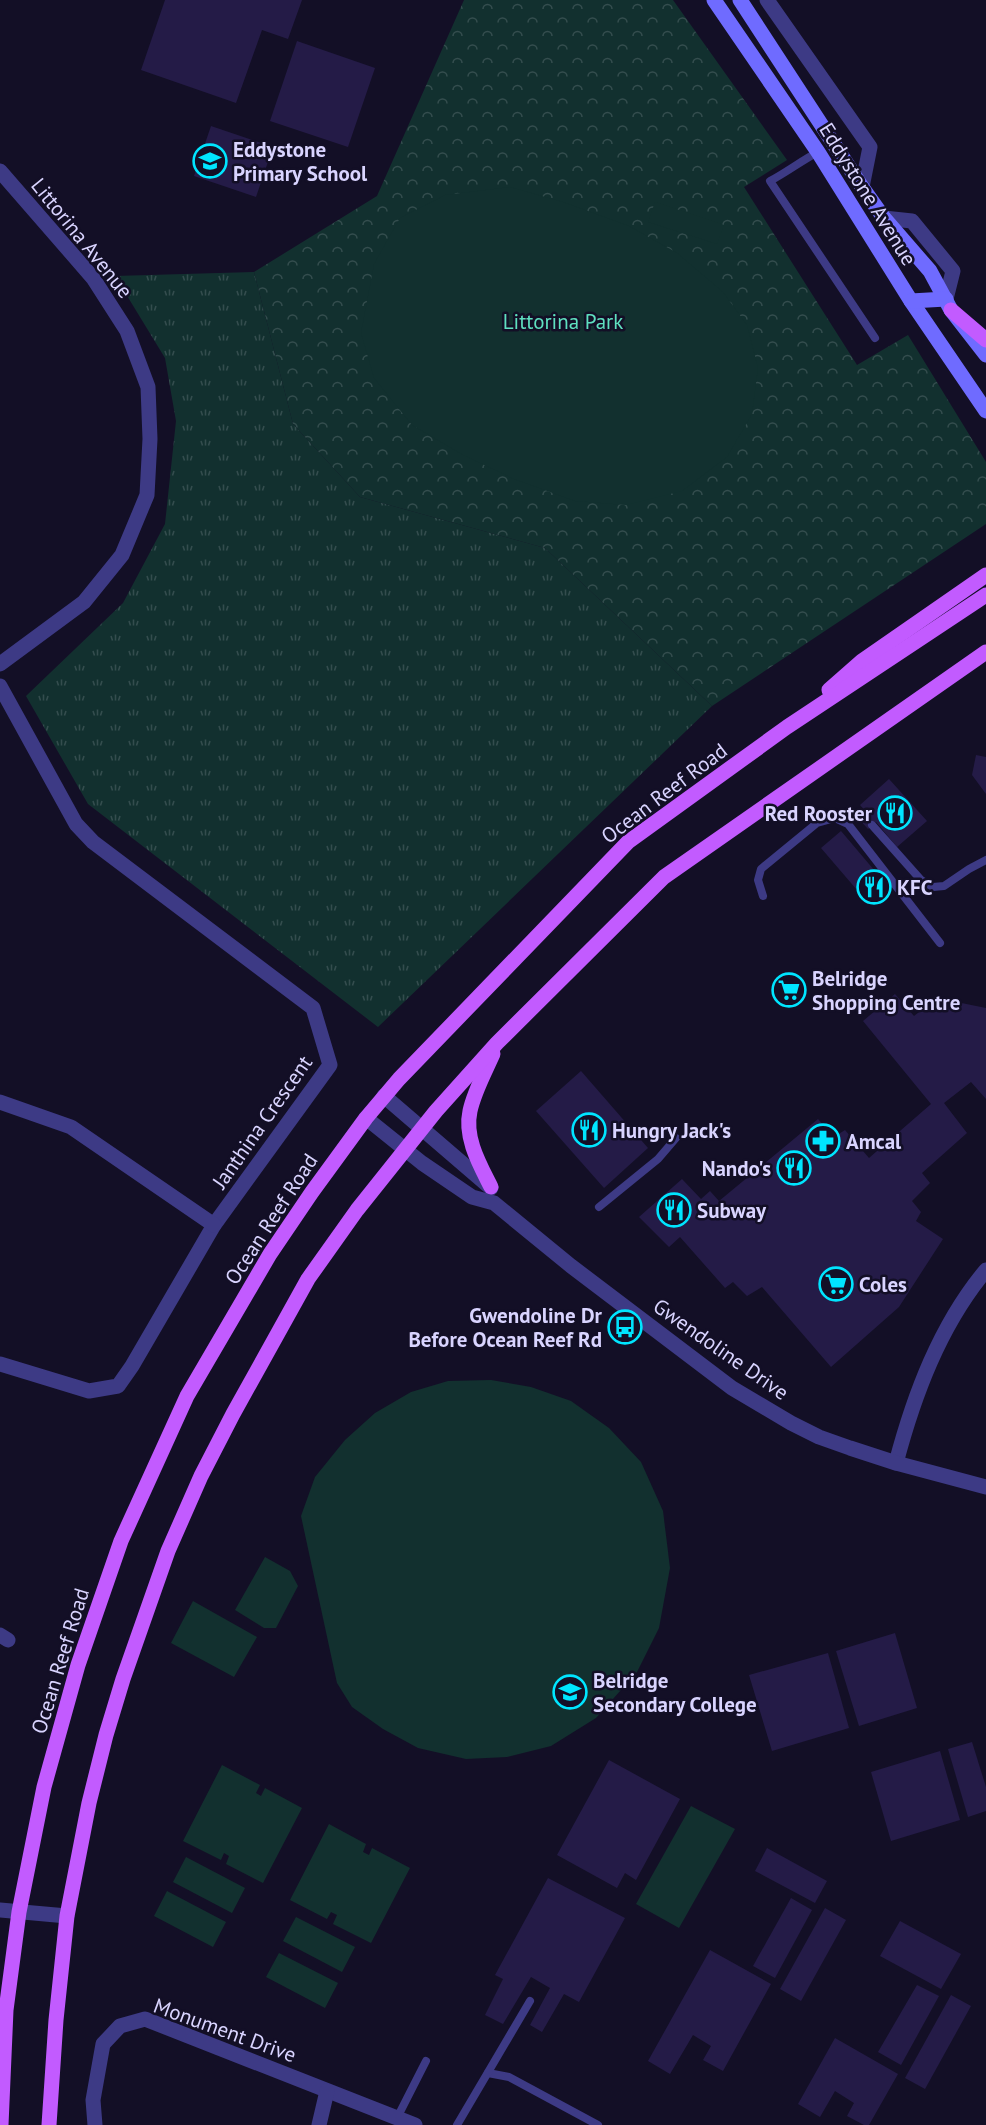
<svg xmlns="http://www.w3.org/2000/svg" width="986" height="2125" font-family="'PT Sans',sans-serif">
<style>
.grass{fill:url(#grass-tufts)}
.park{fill:url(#park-crowns)}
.pitch{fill:#12302f}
.building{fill:#241b47}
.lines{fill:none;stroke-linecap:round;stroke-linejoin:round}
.service{stroke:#3d3a85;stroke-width:8}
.minor{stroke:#3d3a85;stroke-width:15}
.tertiary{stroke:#3d3a85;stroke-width:15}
.secondary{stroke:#6f6bff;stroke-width:15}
.primary{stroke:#c25bff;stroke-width:15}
.labels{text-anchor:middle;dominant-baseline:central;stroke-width:5;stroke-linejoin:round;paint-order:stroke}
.poi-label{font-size:21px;font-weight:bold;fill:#d9d4ff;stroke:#130f26;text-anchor:start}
.street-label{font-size:21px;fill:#d9d4ff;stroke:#130f26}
.park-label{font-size:21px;fill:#5fe0c0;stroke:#130f26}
</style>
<defs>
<pattern id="grass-tufts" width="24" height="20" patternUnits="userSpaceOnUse" patternTransform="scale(1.5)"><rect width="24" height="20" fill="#12302f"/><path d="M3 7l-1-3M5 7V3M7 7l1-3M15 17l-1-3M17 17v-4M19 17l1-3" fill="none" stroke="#344d4e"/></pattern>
<pattern id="park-crowns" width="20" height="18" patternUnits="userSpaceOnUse" patternTransform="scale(1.5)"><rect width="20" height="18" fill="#12302f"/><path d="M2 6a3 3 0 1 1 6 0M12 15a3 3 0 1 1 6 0" fill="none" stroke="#344d4e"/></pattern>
</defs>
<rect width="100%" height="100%" fill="#130f26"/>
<polygon class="grass" points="254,272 293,424 360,497 545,548 712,706 378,1027 88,804 26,696 123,603 165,524 176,421 165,358 115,276"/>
<polygon class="park" points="464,0 673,0 787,160 744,187 857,365 908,335 986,462 986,524 712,706 545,548 360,497 293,424 254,272 377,196"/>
<g class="pitch">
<polygon points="510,187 563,202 629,226 677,253 723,292 747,325 758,368 752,414 727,457 682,491 626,505 575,501 514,479 463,455 412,425 374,378 361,333 374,264 400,218 445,195"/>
<polygon points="655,202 724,225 717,244 648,222"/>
<polygon points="491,1380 531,1387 571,1401 609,1428 641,1462 663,1511 670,1568 659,1628 637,1672 596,1718 551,1746 507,1757 466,1759 418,1748 383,1729 352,1707 337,1683 301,1516 315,1477 345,1440 375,1413 411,1392 448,1381"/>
<polygon points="265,1557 290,1571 298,1586 276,1628 264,1628 235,1610"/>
<polygon points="193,1601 257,1637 234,1677 171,1643"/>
<polygon points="222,1765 260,1785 256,1793 261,1796 265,1788 302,1808 263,1883 226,1864 229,1856 224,1853 221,1860 183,1841"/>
<polygon points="691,1806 735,1829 679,1928 636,1904"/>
<polygon points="329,1824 366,1844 363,1852 369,1855 372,1848 410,1868 371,1943 333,1924 337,1915 331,1912 327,1919 290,1900"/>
<polygon points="186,1857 245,1888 232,1913 173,1882"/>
<polygon points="167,1891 226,1922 213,1947 154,1916"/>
<polygon points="296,1917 355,1947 342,1972 283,1941"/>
<polygon points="279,1953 338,1983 325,2008 266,1977"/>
</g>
<g class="building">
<polygon points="165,0 302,0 288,39 262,30 236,103 141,70"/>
<polygon points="297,41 375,68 348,147 270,121"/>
<polygon points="211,126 273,147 256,197 194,176"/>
<polygon points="976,755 986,757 986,794 972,775"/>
<polygon points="889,779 927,821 897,847 876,822 868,829 858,818 866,812 860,805"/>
<polygon points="841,831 891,890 877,901 869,892 863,897 821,848"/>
<polygon points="895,994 914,1016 937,998 986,1008 986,1099 971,1082 944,1103 967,1133 922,1173 930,1183 912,1201 921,1212 916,1221 943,1239 899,1307 831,1367 762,1287 747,1296 733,1282 725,1288 680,1237 669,1247 639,1217 682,1179 701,1199 710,1191 719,1201 818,1119 834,1137 845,1130 869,1158 931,1104 863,1021"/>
<polygon points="581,1071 648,1148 604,1188 536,1111"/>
<polygon points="895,1633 917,1708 859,1726 836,1651"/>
<polygon points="828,1653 849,1728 772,1751 749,1675"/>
<polygon points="972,1742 986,1787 986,1811 968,1817 948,1749"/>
<polygon points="940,1751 960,1820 891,1841 871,1772"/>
<polygon points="609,1760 680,1799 636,1880 625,1873 617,1888 557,1855"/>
<polygon points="767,1848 827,1881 815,1903 755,1871"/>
<polygon points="548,1878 625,1918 579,2002 564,1994 542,2032 530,2025 550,1988 531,1977 503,2024 485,2015 503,1979 495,1975"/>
<polygon points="791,1898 812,1910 775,1978 753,1966"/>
<polygon points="825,1908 846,1920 801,2001 780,1989"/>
<polygon points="900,1921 961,1954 941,1989 880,1956"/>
<polygon points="710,1950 771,1984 723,2071 703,2060 711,2046 693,2035 670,2074 648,2061"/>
<polygon points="917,1985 939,1996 901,2065 878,2052"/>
<polygon points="951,1995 971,2006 925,2089 905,2078"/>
<polygon points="835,2038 898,2074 869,2125 864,2125 847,2116 854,2103 835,2091 820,2117 798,2104"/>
</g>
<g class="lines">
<g class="service">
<path d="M 818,152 C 801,161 787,172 770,181 L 875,338"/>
<polyline points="872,825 921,880 933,887 944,886 969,869 986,860"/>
<polyline points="763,896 758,880 761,869 817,823 835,818 848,824 940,943"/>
<polyline points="599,1207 658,1159 676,1138"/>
<polyline points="488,2073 509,2077 598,2125"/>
<polyline points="397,2118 426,2061"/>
<polyline points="457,2125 530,2001"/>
</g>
<g class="minor">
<polyline points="767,0 870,147 862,187"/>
<polyline points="0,171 93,278 127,331 148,387 150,439 147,495 122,555 84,602 0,664"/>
<polyline points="884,218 912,221 953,271 946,299"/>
<polyline points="0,686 76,824 93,842 313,1008 330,1065 214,1225 132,1366 118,1386 89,1391 0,1364"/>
<polyline points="0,1102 71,1127 214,1225"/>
<path d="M 896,1463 C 914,1395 940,1325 986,1270"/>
<polyline points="0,1635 8,1640"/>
<polyline points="95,2125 93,2100 103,2044 120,2026 145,2019 415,2125"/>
<polyline points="319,2125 327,2091"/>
</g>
<g class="tertiary">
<polyline points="384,1096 491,1188"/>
<polyline points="366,1118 422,1163 472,1197 494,1203 571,1266 732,1388 791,1423 819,1437 850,1448 896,1463 986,1487"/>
<polyline points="0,1910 67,1916"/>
</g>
<g class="secondary">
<polyline points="714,0 818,152 911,301 986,411"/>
<polyline points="740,0 862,187 884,218 930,271 951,310 986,355"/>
<polyline points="911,301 946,299"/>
</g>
<g class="primary">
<polyline points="951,310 986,340"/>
<polyline points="829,690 862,661 986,575"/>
<path d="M 491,1187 C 480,1165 464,1138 470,1111 C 474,1092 485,1072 493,1054"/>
<polyline points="1,2125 6,2010 19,1912 44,1787 78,1665 121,1541 187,1396 270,1254 312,1192 366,1118 399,1079 628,842 787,727 986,595"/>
<polyline points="49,2125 56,2020 67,1916 89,1803 106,1735 123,1679 168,1551 201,1476 233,1414 308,1279 357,1210 436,1111 497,1043 664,877 986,652"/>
</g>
</g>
<defs>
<symbol id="school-ring" viewBox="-11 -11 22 22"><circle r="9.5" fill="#130f26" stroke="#00e5ff" stroke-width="1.5"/><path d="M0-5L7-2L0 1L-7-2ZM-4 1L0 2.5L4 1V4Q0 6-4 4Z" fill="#00e5ff"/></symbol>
<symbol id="restaurant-ring" viewBox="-11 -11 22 22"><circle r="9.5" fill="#130f26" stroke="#00e5ff" stroke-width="1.5"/><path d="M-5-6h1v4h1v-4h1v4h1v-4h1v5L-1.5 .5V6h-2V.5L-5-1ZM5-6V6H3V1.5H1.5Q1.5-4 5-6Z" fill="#00e5ff"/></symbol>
<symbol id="supermarket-ring" viewBox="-11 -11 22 22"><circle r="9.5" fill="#130f26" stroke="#00e5ff" stroke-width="1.5"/><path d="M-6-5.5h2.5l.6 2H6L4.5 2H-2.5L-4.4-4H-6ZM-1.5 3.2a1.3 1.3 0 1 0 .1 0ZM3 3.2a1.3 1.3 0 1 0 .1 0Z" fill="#00e5ff"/></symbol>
<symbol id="pharmacy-ring" viewBox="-11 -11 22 22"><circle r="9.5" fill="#130f26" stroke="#00e5ff" stroke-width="1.5"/><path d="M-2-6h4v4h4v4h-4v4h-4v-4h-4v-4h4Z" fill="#00e5ff"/></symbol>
<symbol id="bus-ring" viewBox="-11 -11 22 22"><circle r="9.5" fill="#130f26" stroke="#00e5ff" stroke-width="1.5"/><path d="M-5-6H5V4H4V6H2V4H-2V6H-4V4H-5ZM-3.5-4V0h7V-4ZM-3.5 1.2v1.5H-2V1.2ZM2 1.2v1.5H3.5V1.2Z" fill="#00e5ff"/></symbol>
</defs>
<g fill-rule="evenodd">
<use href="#school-ring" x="191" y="142" width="38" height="38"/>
<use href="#restaurant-ring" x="876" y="794" width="38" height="38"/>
<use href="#restaurant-ring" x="855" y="868" width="38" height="38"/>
<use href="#supermarket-ring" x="770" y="971" width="38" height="38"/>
<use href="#restaurant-ring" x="570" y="1111" width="38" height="38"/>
<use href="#pharmacy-ring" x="804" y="1122" width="38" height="38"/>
<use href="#restaurant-ring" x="775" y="1149" width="38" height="38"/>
<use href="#restaurant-ring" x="655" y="1191" width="38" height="38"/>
<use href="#supermarket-ring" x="817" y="1265" width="38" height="38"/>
<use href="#bus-ring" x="606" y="1308" width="38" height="38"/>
<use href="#school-ring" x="551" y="1673" width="38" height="38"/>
</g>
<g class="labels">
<g class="poi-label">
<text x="233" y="149">Eddystone<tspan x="233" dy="24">Primary School</tspan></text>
<text x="872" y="813" text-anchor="end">Red Rooster</text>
<text x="897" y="887">KFC</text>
<text x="812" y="978">Belridge<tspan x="812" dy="24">Shopping Centre</tspan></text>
<text x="612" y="1130">Hungry Jack's</text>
<text x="846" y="1141">Amcal</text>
<text x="771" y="1168" text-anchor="end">Nando's</text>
<text x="697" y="1210">Subway</text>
<text x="859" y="1284">Coles</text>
<text x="602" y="1315" text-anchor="end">Gwendoline Dr<tspan x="602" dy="24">Before Ocean Reef Rd</tspan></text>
<text x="593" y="1680">Belridge<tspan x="593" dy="24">Secondary College</tspan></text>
</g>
<g class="street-label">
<text transform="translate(868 194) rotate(58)">Eddystone Avenue</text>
<text transform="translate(82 238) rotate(51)">Littorina Avenue</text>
<text transform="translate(664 793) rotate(-37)">Ocean Reef Road</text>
<text transform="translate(262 1122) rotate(-55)">Janthina Crescent</text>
<text transform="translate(271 1219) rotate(-57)">Ocean Reef Road</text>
<text transform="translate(721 1349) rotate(35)">Gwendoline Drive</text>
<text transform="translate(60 1661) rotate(-73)">Ocean Reef Road</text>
<text transform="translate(225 2030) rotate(20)">Monument Drive</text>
</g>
<g class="park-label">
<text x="563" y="321">Littorina Park</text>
</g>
</g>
</svg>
